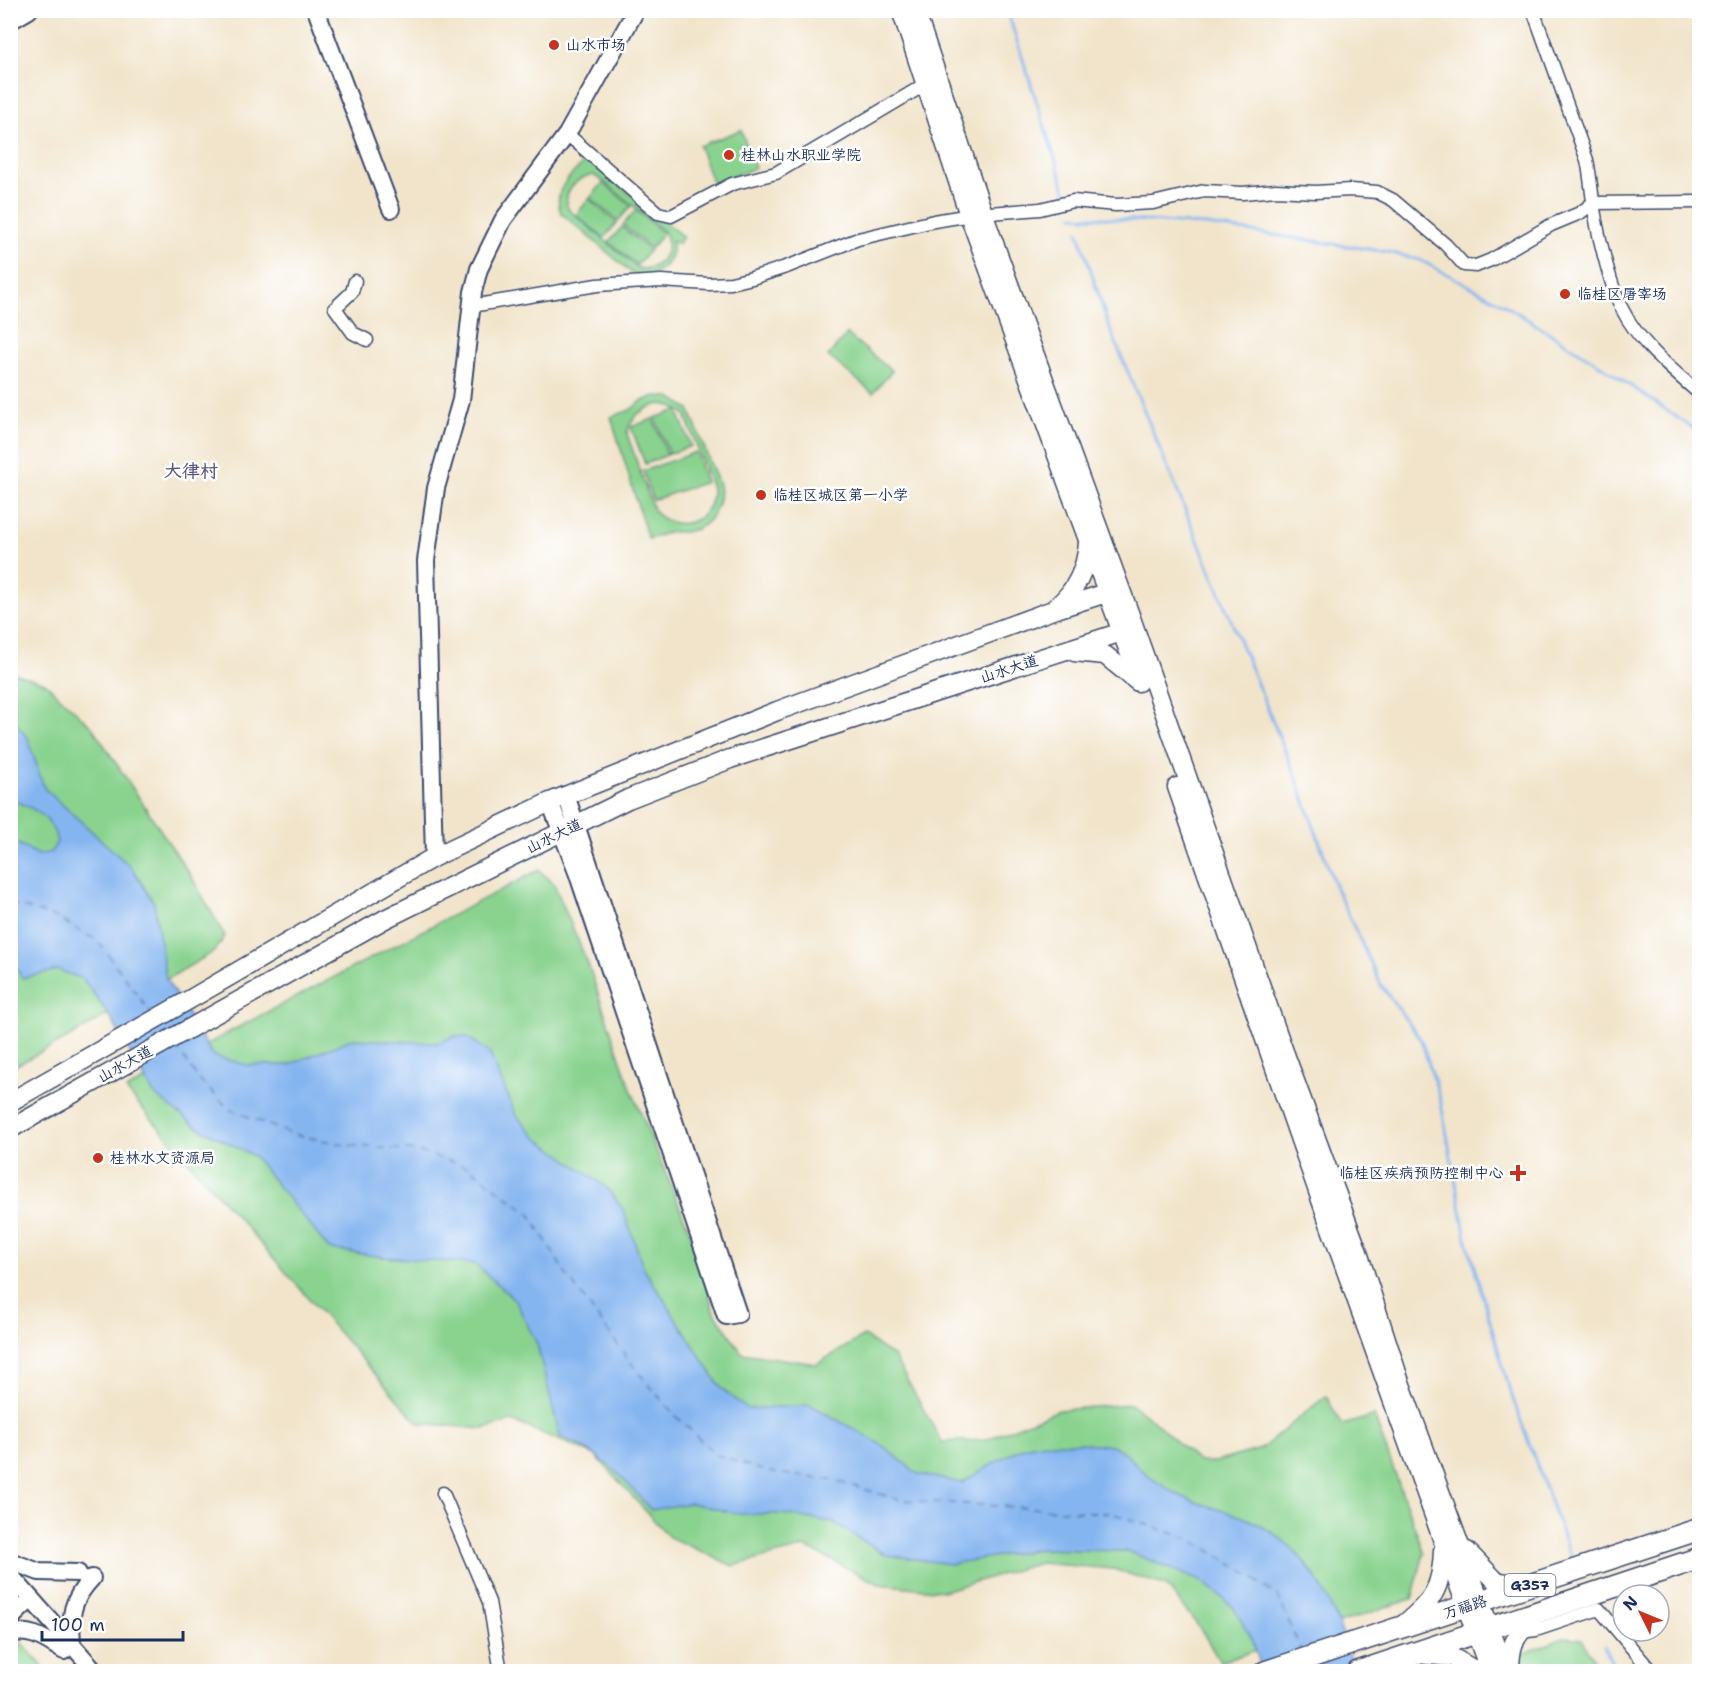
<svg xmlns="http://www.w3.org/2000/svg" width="1710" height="1682" font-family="'Shantell Sans','LXGW WenKai TC',sans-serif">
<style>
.green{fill:#89d38f;stroke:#528176;stroke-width:1.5;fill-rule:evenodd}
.water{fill:#85b5f0;stroke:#5072a7;stroke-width:1.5}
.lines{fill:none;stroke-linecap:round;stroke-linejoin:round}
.stream{stroke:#85b5f0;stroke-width:3}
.ferry{stroke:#405e91;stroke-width:1.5;stroke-dasharray:8 6;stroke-linecap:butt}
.street-casing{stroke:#3b4a6e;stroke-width:15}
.secondary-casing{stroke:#3b4a6e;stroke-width:20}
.primary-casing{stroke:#3b4a6e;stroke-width:21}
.highway-casing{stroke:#3b4a6e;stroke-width:24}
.street{stroke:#fff;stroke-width:12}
.secondary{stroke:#fff;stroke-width:16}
.primary{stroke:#fff;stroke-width:18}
.highway{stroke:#fff;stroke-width:21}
.poi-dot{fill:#c8321e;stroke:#fff;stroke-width:2}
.labels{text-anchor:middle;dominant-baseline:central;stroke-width:5;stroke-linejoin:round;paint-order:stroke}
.shield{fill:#fff;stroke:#5f6d8e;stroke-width:1.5}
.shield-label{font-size:14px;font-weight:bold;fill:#1b2f5e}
.poi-label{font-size:15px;fill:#1b2f5e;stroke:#fff;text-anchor:start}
.street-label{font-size:15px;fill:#1b2f5e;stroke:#fff}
.quarter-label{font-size:18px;font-weight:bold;fill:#5a5882;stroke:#fff}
</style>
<rect width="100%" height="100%" fill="#fff"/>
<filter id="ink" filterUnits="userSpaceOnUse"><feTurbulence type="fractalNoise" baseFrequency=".0167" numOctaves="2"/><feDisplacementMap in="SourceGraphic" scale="12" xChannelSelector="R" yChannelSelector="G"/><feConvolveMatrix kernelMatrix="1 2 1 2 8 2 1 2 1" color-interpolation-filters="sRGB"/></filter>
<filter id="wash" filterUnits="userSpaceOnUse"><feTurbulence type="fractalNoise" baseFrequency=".008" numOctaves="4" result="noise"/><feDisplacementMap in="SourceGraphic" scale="24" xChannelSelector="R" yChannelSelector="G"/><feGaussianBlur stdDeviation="1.35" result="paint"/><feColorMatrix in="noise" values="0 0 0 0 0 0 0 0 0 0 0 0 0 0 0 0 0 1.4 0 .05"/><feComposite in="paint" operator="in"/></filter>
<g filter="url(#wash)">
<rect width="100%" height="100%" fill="#f1e4ca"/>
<g class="green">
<polygon points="741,130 755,168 713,184 699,146"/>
<path d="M 587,159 L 683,237 L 678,244 L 672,240 C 676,263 655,282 632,273 L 561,213 C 551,189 572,175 587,159 ZM 593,175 L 603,181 L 665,232 C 674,250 658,273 638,268 L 569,210 C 560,193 577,177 593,175 Z"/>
<polygon points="603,183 631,206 618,221 590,198"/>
<polygon points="589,199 617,223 604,238 576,215"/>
<polygon points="636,210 663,233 651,248 623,225"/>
<polygon points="622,227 650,250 637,265 609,242"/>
<polygon points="847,334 892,371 873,393 828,356"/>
<path d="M 655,396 L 670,397 L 689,409 L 719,485 C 722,505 711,527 689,531 C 683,533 677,531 671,532 C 663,534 655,537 648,539 L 611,417 L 630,410 L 642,401 ZM 661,404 L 672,406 L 685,414 L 712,488 C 714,521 677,536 654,511 L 627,434 C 630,417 643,407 661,404 Z"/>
<polygon points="677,410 691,446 669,454 655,418"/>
<polygon points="653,419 667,455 645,464 631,427"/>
<polygon points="696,452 706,482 653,500 643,471"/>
<polygon points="11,672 45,683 92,727 191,876 225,936 215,951 73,1035 11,1068"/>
<polygon points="539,870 554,884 588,964 629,1084 701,1259 713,1310 742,1353 817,1364 864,1336 894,1357 942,1442 985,1440 1059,1410 1131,1404 1153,1420 1199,1462 1215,1462 1261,1449 1326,1396 1342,1425 1374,1416 1424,1553 1412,1599 1220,1662 1202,1631 1167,1586 1113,1569 1040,1563 943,1591 879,1584 805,1547 733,1566 669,1537 595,1455 512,1421 483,1429 418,1423 126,1090 233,1030"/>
<polygon points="10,1630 47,1671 11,1671"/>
<polygon points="1566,1637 1582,1639 1600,1671 1476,1672"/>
</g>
<path class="water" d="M 10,716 L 28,738 L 44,788 L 132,868 L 154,903 L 166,979 L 213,1056 L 247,1065 L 288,1065 L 352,1039 L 437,1043 L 455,1036 L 467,1037 L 489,1052 L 516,1115 L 536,1137 L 606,1187 L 623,1209 L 644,1269 L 721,1388 L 747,1409 L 811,1405 L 882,1445 L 918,1474 L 962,1483 C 979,1473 1007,1453 1025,1447 C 1041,1441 1099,1442 1115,1447 C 1125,1451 1141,1470 1150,1477 C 1158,1483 1168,1489 1177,1494 C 1199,1506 1223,1509 1245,1518 C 1314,1547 1334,1607 1355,1671 L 1262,1671 L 1253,1642 L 1233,1607 L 1203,1582 L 1127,1551 L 1040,1549 L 950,1564 L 886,1555 L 833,1522 L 781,1514 L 739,1514 L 690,1503 L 651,1510 C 623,1478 601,1452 560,1437 L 537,1344 L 515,1300 L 475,1264 L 383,1257 L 329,1249 L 254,1156 L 194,1125 L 154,1094 L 107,1012 L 83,979 L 58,970 L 22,978 L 11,958 L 11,840 L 39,855 L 51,852 L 57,842 C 53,817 33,807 11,800 Z"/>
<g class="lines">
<g class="stream">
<polyline points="1007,10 1067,196"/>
<polyline points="1073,216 1206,225 1388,252 1420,260 1500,302 1597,363 1700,433"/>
<polyline points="1078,231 1108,324 1296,777 1336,888 1381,985 1421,1040 1440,1098 1466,1238 1510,1391 1571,1558"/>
<polyline points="1604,1646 1617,1672"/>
</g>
<g class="ferry">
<polyline points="10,903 55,917 98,941 151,1013"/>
<polyline points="175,1046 200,1081 231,1110 292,1134 346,1145 416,1151 469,1167 530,1214 565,1273 637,1371 673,1413 716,1455 769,1472 836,1481 901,1500 1111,1513 1190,1539 1244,1571 1279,1598 1301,1651"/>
</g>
</g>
</g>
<g filter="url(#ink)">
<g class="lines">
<defs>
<g id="street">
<path d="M 1533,10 L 1587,160 C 1590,174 1591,187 1593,201 C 1596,228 1610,285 1622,309 C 1639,343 1671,369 1700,394"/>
<polyline points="567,134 658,213 671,216 732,184 776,173 926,84"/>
<polyline points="355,281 352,292 335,308 353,333 367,340"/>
<polyline points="471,306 597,285 661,281 709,284 731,283 752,278 789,266 858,239 934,221 977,214 1040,209 1073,201 1116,205 1153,203 1204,191 1243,193 1276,190 1315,192 1351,190 1377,192 1393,200 1446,245 1464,265 1476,266 1491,260 1551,225 1580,213 1593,203 1700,202"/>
<polyline points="443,1493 489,1602 501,1672"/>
<polyline points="1520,1632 1536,1630 1599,1609 1652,1672"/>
</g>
<g id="secondary">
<polyline points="316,10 391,209"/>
<polyline points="10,21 29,10"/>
<polyline points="550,802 577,872 726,1316 738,1314 566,795"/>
<polyline points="434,857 426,561 436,488 461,400 473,292 479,269 503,220 567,134 636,10"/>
<polyline points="10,1561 39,1572 78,1573"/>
<polyline points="10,1575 96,1672"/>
<polyline points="10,1619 31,1599"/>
<path d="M 10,1634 C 32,1628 47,1641 64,1651"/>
<path d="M 72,1644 C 70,1615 71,1600 92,1578"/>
</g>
<g id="primary">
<polyline points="901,10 969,215 1139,679"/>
<polyline points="915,10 983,213 1130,615 1282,1046 1357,1249 1400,1382 1506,1672"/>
<path d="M 1056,607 C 1077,590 1086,569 1088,543"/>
<polyline points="1074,652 1105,655 1138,682"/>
<polyline points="1177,787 1329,1223 1490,1672"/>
<polyline points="10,1102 194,997 434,857 550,802 777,711 1050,611 1119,589"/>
<polyline points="10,1129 385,919 628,799 730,759 1131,629"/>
<polyline points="1467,1551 1496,1581 1525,1586"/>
<path d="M 1403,1625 C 1433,1601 1442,1588 1443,1550"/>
<polyline points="1417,1654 1452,1657 1478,1672"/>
<path d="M 1510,1672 C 1510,1636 1518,1637 1537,1612"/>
</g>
<g id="highway">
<polyline points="1265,1672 1700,1529"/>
<polyline points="1358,1672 1700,1558"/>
</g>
</defs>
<use href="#street" class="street-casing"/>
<use href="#secondary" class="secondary-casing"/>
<use href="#primary" class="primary-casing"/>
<use href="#highway" class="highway-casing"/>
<use href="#street" class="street"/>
<use href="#secondary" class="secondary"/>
<use href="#primary" class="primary"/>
<use href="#highway" class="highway"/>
</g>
</g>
<g class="poi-dot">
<circle cx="554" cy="45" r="6"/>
<circle cx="729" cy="155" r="6"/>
<circle cx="1565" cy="294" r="6"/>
<circle cx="761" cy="495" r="6"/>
<circle cx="98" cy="1158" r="6"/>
<path d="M1515 1164h6v6h6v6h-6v6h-6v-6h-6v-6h6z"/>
</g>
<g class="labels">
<rect class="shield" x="1504.5" y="1574" width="51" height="22" rx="4.5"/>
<g class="shield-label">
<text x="1530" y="1585">G357</text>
</g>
<g class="poi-label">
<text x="566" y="45">山水市场</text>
<text x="741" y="155">桂林山水职业学院</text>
<text x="1577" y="294">临桂区屠宰场</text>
<text x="773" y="495">临桂区城区第一小学</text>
<text x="110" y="1158">桂林水文资源局</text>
<text x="1504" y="1173" text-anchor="end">临桂区疾病预防控制中心</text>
</g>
<g class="street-label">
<text transform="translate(1009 669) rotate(-18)">山水大道</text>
<text transform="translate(554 836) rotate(-26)">山水大道</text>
<text transform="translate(125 1064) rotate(-29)">山水大道</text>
<text transform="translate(1465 1607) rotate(-18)">万福路</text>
</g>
<g class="quarter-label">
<text x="191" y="471">大律村</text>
</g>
</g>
<rect width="1710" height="1682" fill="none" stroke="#fff" stroke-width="36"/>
<g transform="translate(1641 1613) rotate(313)"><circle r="28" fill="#ffffff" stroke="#a4acbf" stroke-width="1.5"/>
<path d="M0-4.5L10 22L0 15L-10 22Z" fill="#c8321e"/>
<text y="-9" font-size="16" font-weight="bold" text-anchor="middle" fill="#1b2f5e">N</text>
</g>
<path d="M42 1631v9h141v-9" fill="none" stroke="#1b2f5e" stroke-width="3"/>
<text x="51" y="1631" font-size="18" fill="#1b2f5e" stroke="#ffffff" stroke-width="4.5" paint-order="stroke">100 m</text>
</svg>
